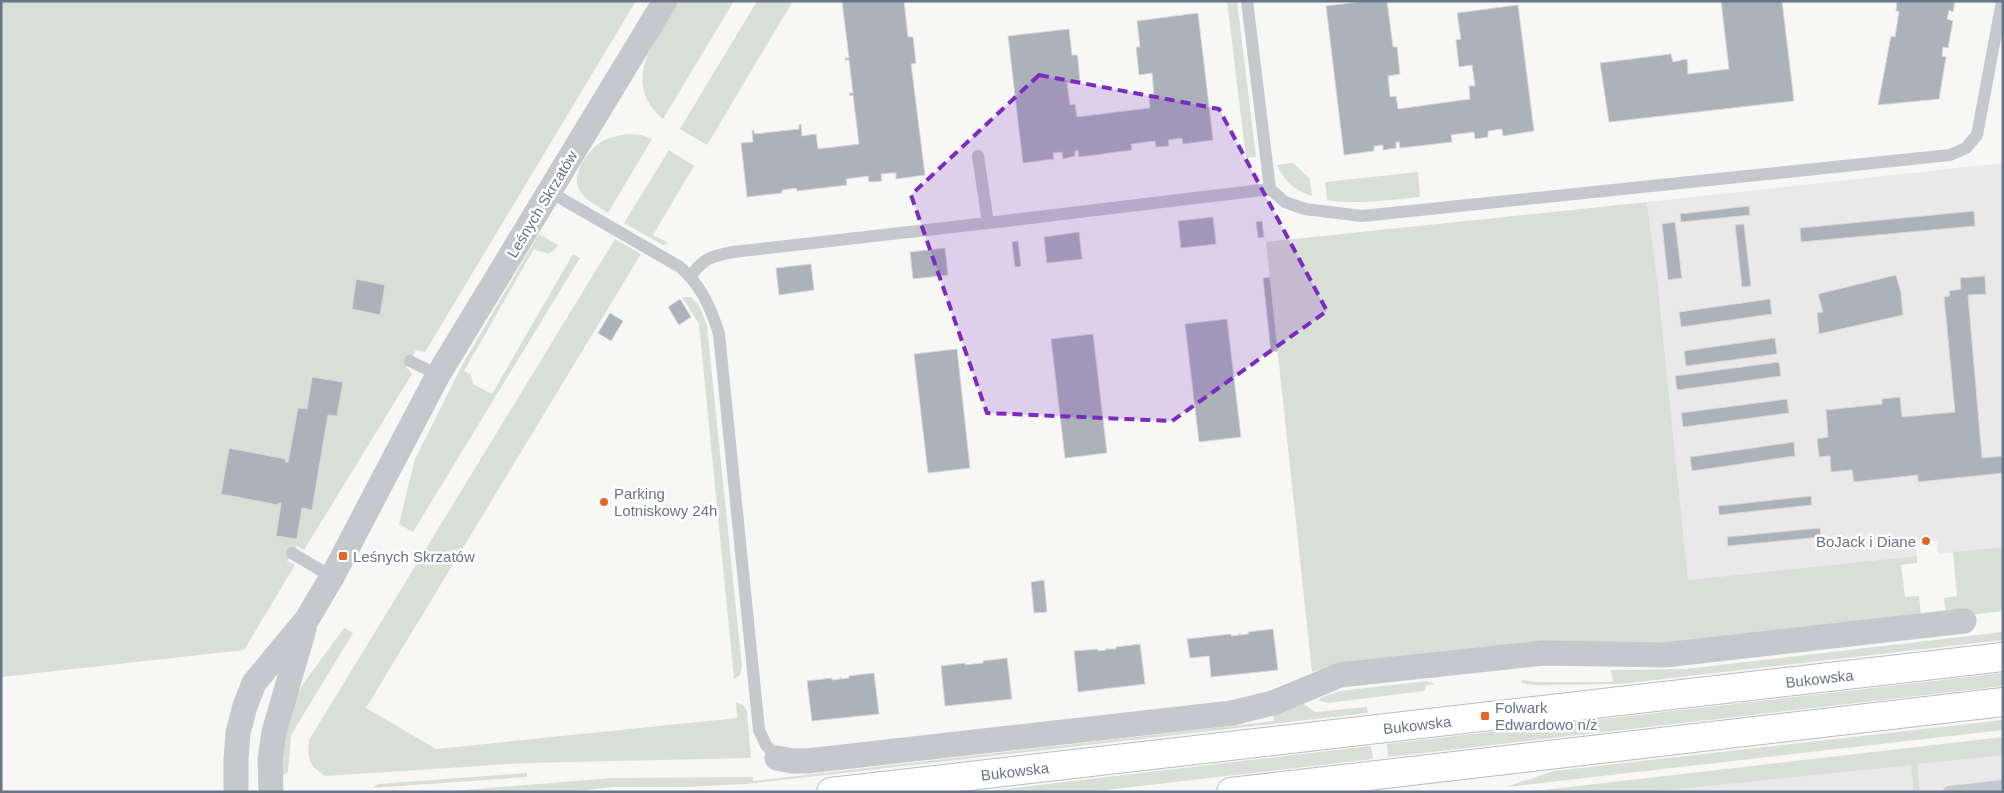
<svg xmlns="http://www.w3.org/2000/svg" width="2004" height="793" font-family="Arial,sans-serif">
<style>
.built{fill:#e8e9e8}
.green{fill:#d8dfd6}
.building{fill:#abb2b9;stroke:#d9d9d7}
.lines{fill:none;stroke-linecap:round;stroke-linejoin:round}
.secondary-casing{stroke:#b8bcc1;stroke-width:30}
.service{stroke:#c5c8cc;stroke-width:12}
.minor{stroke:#c5c8cc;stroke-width:25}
.secondary{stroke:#fff;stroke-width:28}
.marked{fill:#7b2cbf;fill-opacity:0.2;stroke:#7b2cbf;stroke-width:4;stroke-dasharray:10 6;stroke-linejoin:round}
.poi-dot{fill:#e36529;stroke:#fff;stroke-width:2}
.labels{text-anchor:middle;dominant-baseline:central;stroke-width:5;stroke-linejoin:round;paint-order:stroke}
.street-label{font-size:15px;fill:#677586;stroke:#fff}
.poi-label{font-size:15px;fill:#677586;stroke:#fff;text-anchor:start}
</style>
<rect width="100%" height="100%" fill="#f7f8f5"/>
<g class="built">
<polygon points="2003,163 2003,547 1938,554 1937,541 1915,542 1917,556 1688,580 1658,287 1647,202"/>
<polygon points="2003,753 2003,792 1633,792"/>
</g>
<g class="green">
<polygon points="1,1 636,1 425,352 416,350 406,367 412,374 304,550 297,546 287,561 295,565 244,650 1,677"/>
<path d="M 679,1 L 734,1 L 663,119 C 619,81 656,40 679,1 Z"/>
<polygon points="757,1 793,1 707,145 680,129"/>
<polygon points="1227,1 1237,1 1256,157 1246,158"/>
<path d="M 627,134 L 641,135 L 652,139 L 608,213 C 598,206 586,201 580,191 C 570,177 586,154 598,144 C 606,138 617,136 627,134 Z"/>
<polygon points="669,150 694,166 653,235 669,243 663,245 624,223"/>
<path d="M 1293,163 L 1310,179 L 1312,196 C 1294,190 1285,182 1277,165 Z"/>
<path d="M 1418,172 L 1420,197 C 1388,200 1358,205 1327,200 L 1325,182 Z"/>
<polygon points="1647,202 1658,287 1688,580 1917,556 1917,563 1901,565 1905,597 1919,596 1921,615 1684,643 1338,664 1312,672 1266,242"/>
<polygon points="539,234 558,245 554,250 548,254 534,249 464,371 471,375 473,384 492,394 573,254 580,258 413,532 399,524 415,459 460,369"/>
<path d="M 615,239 L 641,254 L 366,708 L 436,749 L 737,718 L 736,702 L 743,705 L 747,711 L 751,758 L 527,763 L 325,776 C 309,765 307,760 309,740 Z"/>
<polygon points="682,297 691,297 699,305 707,326 742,667 740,675 734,679 699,324"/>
<polygon points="2003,547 2003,611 1963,616 1946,613 1944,598 1957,596 1953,552"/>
<polygon points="344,628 353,633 291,735 288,772 282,776 280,765 287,716 303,684"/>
<polygon points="2003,632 2003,640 1620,684 1535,685 1521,683 1523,680 1535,682 1613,682 1611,670 1686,669"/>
<polygon points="2003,673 2003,686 1388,757 1387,744"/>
<polygon points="1427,681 1435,684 1427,685 1424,691 1328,703 1319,701 1320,698 1340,691"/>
<polygon points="1300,701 1315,712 1367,707 1368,713 746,784 686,787 614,787 569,792 439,792 611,778 753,777 753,781 1274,721 1273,713"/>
<polygon points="2003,720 2003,730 1506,787 1554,771"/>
<polygon points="2003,737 2003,755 1917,764 1920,792 1914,792 1911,765 1650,792 1526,792"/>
<polygon points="1371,746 1373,759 1089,792 979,792"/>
<polygon points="527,773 527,777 372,788 378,784"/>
</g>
<g class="building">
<polygon points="842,1 904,1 908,37 913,37 916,63 911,64 925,175 896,179 896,173 890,173 881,174 882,181 869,182 868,176 846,179 847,185 797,191 796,188 782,190 782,193 747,197 741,143 753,142 752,131 754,130 754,134 799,129 799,125 801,124 802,136 816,134 818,149 859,144 853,95 850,96 849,93 853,93 849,60 845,60 845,58 849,58"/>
<polygon points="1367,1 1387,1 1393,47 1397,47 1400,74 1388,76 1390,97 1396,96 1398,109 1470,99 1469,86 1475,86 1472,65 1459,67 1456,40 1461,39 1457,13 1518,5 1534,131 1503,136 1502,129 1488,131 1488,137 1475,139 1474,132 1451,135 1452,142 1400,148 1399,142 1396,142 1396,148 1383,150 1383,145 1374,146 1374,151 1344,155 1326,6"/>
<polygon points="1721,1 1782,1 1794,101 1609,122 1600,63 1671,54 1673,62 1687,59 1688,74 1729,69"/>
<polygon points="1897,1 1955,1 1953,12 1949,10 1947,19 1953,21 1948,48 1943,47 1942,56 1946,57 1939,99 1878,105 1891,36 1895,37 1899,11 1896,11"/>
<polygon points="1198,13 1213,140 1183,144 1182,138 1168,140 1169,146 1156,147 1155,141 1131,144 1132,150 1079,157 1078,150 1075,151 1075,156 1063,159 1062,152 1053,153 1054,159 1023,163 1008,36 1069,29 1072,55 1077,55 1078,59 1080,82 1067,83 1070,105 1075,104 1077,117 1150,108 1149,95 1154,95 1152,73 1139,75 1136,47 1140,47 1137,21"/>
<polygon points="1749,206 1750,215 1681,222 1680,214"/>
<polygon points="1974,211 1975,226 1801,242 1800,228"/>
<polygon points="1213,217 1216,244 1181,248 1178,221"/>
<polygon points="1262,221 1264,237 1258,238 1256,222"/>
<polygon points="1675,222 1682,278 1668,280 1662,224"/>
<polygon points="1744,224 1751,286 1742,287 1735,225"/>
<polygon points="1079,232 1082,259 1047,263 1044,237"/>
<polygon points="1018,241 1021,266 1015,267 1012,242"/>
<polygon points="945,248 948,275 913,279 910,252"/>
<polygon points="811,264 814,290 779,295 776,268"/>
<polygon points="1896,275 1901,293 1903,315 1819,334 1817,313 1823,312 1818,294"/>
<polygon points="1985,276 1986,294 1968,295 1982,458 2003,456 2003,473 1918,482 1918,475 1854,482 1852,470 1831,472 1830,456 1819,457 1817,439 1828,437 1826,410 1882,404 1882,399 1900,397 1902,417 1955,412 1944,297 1950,296 1949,291 1961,289 1960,278"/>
<polygon points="1270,277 1278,351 1271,352 1263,278"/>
<polygon points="356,279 385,285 380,315 352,309"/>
<polygon points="680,299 691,317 679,325 668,307"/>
<polygon points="1770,299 1772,314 1681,327 1679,312"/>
<polygon points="610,313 623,321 611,341 598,333"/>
<polygon points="1227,319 1241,437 1199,442 1185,324"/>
<polygon points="1093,334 1107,453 1065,458 1051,339"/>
<polygon points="1775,338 1777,354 1686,366 1684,351"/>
<polygon points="957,349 970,468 928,473 914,354"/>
<polygon points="1779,362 1781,376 1677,390 1675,376"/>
<polygon points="312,377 343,382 337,416 328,415 312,510 302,508 297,539 276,536 281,503 278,503 278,505 221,494 229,448 286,459 285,462 288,462 298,408 307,409"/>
<polygon points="1787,399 1789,413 1683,427 1681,413"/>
<polygon points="1794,442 1795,456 1692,471 1690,457"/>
<polygon points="1811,496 1812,505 1719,515 1718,506"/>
<polygon points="1820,528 1821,537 1728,546 1727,537"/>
<polygon points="1044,580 1047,612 1034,613 1031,582"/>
<polygon points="1273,629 1278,670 1211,677 1209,656 1190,658 1187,639 1231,634 1231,636 1239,635 1240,633 1240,635 1249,634 1248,632"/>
<polygon points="1140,644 1145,684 1078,692 1074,651 1098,649 1098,651 1106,650 1107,648 1107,649 1116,649 1116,647"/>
<polygon points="1007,658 1012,699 945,706 941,666 965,663 965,665 974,664 974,662 974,664 983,663 983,661"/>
<polygon points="874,673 879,714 812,721 807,681 832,678 832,680 840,679 841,677 841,679 849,678 849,676"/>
</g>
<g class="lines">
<defs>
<g id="secondary">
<path id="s1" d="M 831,792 L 2003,657"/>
<polyline points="1231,792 2003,702"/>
</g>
</defs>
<use href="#secondary" class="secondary-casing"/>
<g class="service">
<polyline points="1247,1 1270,189 1285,202 1305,209 1362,216 1950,155 1966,148 1977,135 2002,1"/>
<polyline points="978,156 988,223"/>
<path d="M 550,192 L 680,267 C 701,285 711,308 719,334 L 759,730 L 766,745 L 777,758"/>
<path d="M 690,277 C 703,258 712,256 733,252 L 988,223 L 1270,189"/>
<polyline points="410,361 438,375"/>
<polyline points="292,553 332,577"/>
<polyline points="1949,792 2003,786"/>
</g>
<g class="minor">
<polyline points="777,758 792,761 807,761 1232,713 1273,703 1340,675 1543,653 1665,655 1964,621"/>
<polyline points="236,792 236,760 238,733 245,706 254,683 307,619 332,577 438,375 665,1"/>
<polyline points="271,792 270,760 274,732 304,629"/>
</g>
<use href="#secondary" class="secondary"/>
</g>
<path class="marked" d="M 1039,75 L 1219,109 L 1327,311 L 1172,421 L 987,413 L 911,195 Z"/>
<g class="poi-dot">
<circle cx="604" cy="502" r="5"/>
<circle cx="1926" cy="541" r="5"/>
<rect x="338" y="551" width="10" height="10" rx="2.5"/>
<rect x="1480" y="711" width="10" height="10" rx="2.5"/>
</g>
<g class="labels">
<g class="street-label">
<text transform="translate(542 204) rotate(-59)">Leśnych Skrzatów</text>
<text stroke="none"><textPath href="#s1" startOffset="995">Bukowska</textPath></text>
<text stroke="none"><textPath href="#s1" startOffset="590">Bukowska</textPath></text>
<text stroke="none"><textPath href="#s1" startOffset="185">Bukowska</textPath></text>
</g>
<g class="poi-label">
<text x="614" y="493">Parking<tspan x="614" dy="17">Lotniskowy 24h</tspan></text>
<text x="1916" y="541" text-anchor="end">BoJack i Diane</text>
<text x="353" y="556">Leśnych Skrzatów</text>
<text x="1495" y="707">Folwark<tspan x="1495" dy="17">Edwardowo n/ż</tspan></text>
</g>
</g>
<rect width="2004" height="793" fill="none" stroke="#677586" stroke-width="5"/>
</svg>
